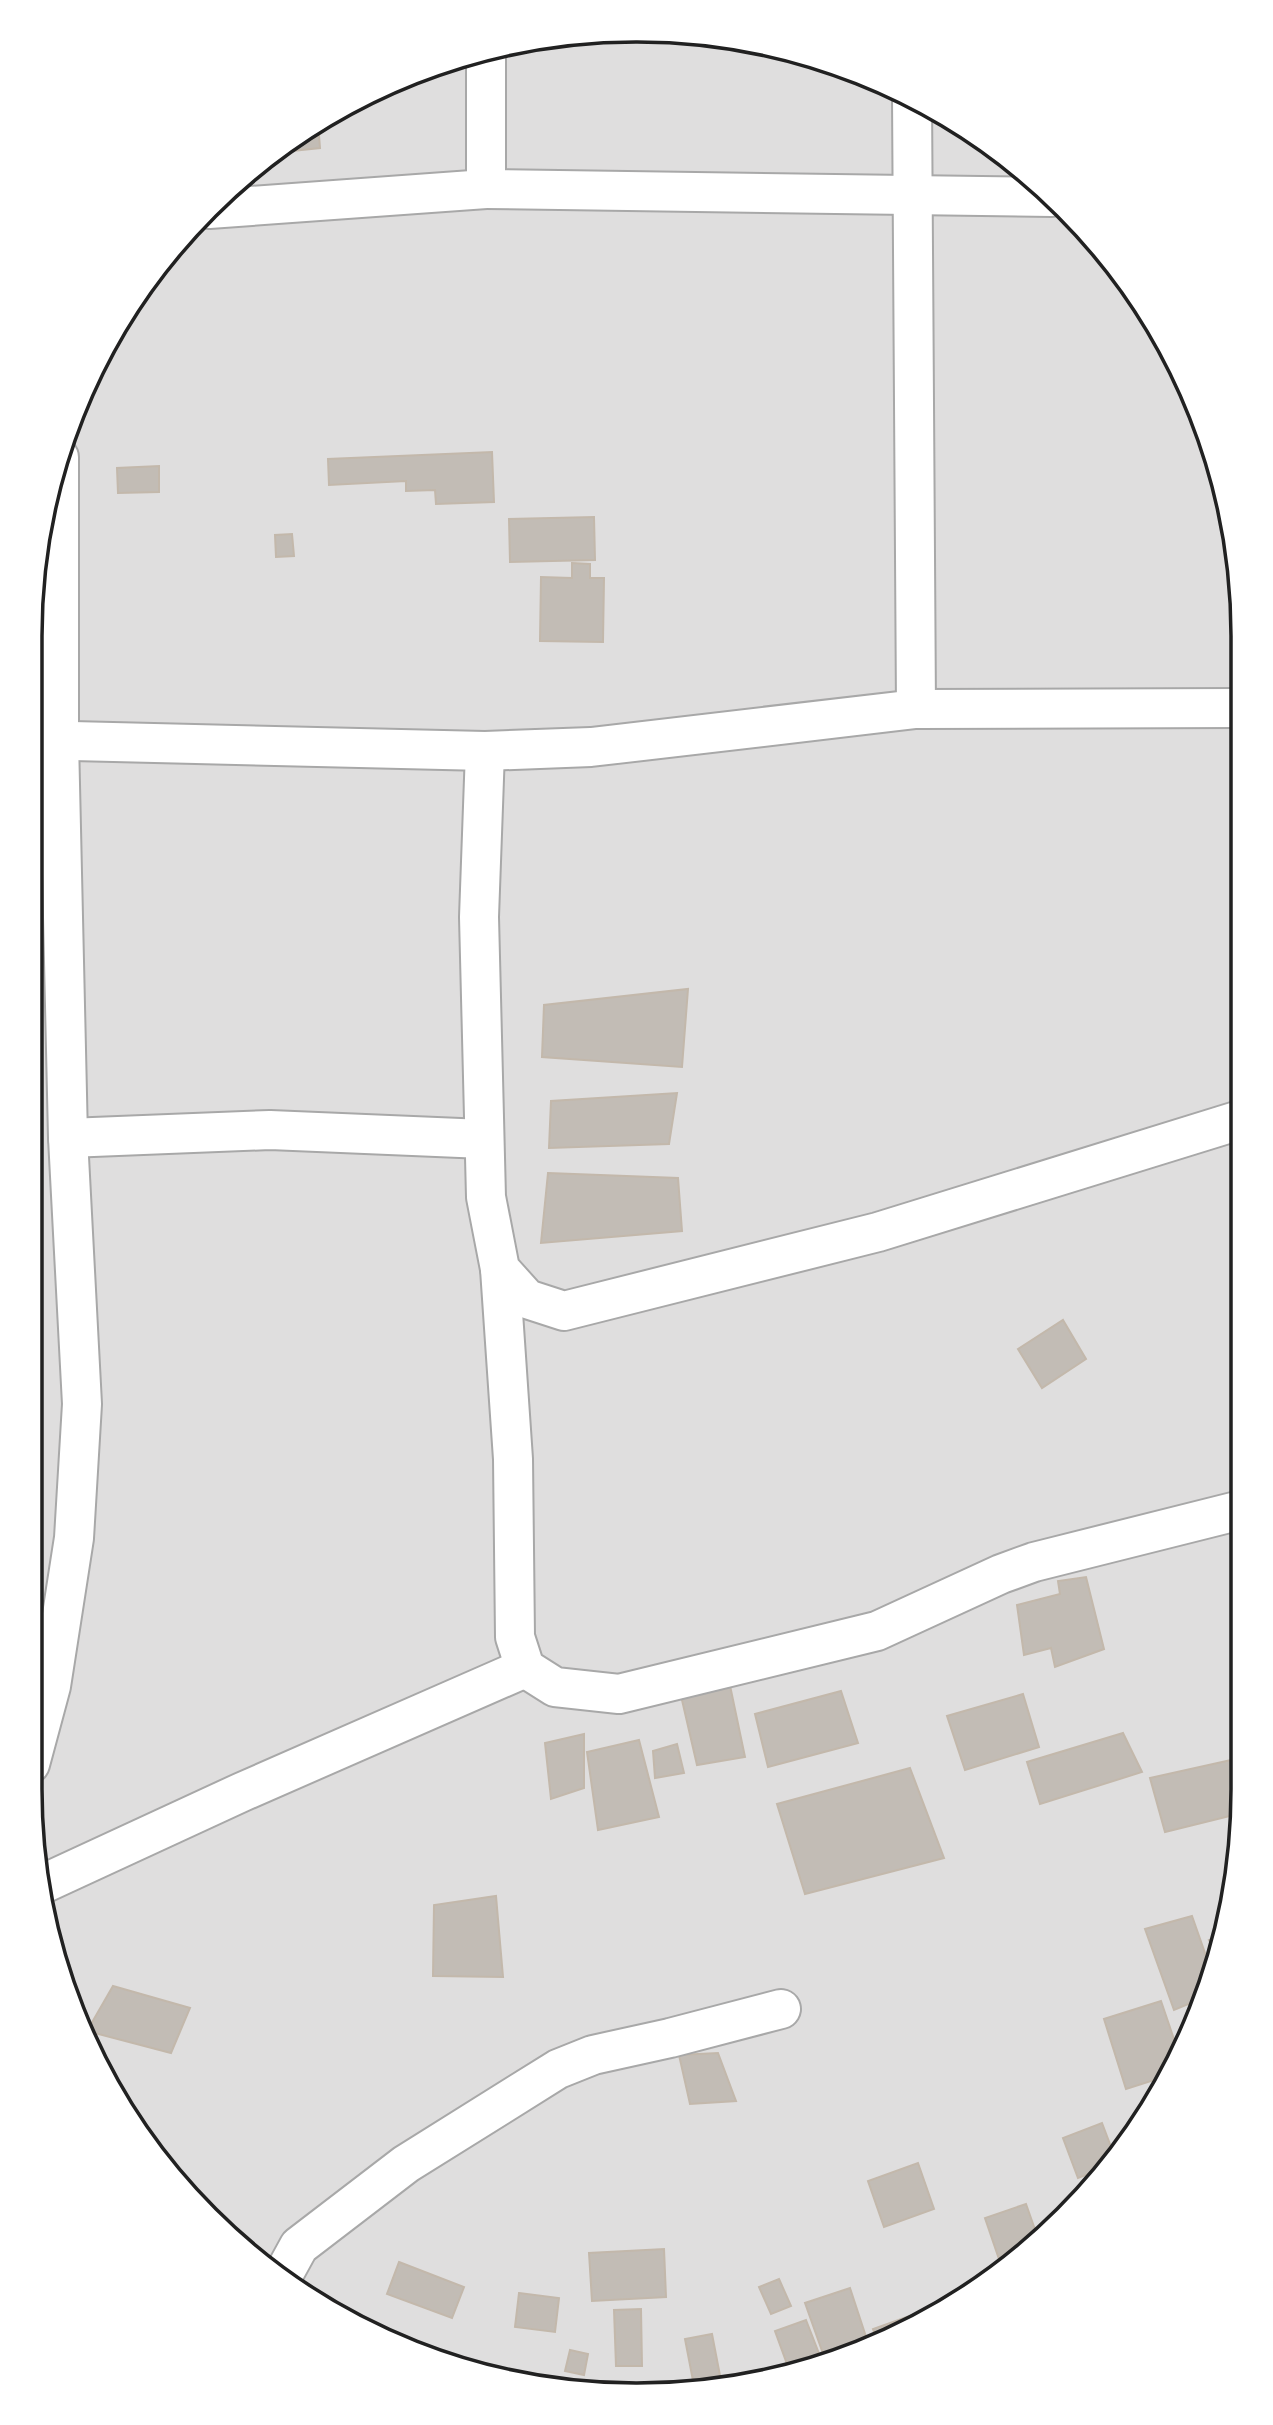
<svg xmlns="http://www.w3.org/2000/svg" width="1273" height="2425" font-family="Helvetica,sans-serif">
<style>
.residential{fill:#dfdede}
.building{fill:#c2bcb5;stroke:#c3b8ab;stroke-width:2}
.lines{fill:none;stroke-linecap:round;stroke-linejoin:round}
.minor-casing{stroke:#a8a8a8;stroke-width:42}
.minor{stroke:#fff;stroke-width:38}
.rim{fill:none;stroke:#212121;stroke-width:3.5}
</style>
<rect width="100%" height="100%" fill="#f1efe8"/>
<polygon class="residential" points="677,31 794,51 905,93 1036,180 1118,267 1197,405 1238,557 1242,1828 1223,1945 1180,2057 1065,2218 904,2333 794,2374 677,2394 480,2375 300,2293 155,2158 62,1984 30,1788 31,597 50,480 93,368 155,267 237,180 333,111 442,62 558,35"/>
<g class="building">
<polygon points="318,122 320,148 293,151 292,140"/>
<polygon points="492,452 494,502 436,504 435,490 406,491 406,481 329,485 328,459"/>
<polygon points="159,466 159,492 118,493 117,468"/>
<polygon points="594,517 595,560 510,562 509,519"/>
<polygon points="292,534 294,556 276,557 275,535"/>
<polygon points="572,563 590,564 590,578 604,578 603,642 540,641 541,577 572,578"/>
<polygon points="688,989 682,1067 542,1057 544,1005"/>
<polygon points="677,1093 669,1144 549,1148 551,1101"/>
<polygon points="548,1173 678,1178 682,1231 541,1243"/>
<polygon points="1063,1320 1086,1359 1042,1388 1018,1349"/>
<polygon points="1086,1577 1104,1649 1055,1667 1051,1648 1024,1655 1017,1605 1060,1594 1058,1581"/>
<polygon points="728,1676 745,1757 697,1765 679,1687"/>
<polygon points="841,1691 858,1743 768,1767 755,1714"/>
<polygon points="1023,1694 1039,1747 965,1770 947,1716"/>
<polygon points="1123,1733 1142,1772 1040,1804 1027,1762"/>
<polygon points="584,1734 584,1788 551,1799 545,1743"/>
<polygon points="639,1740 659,1817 598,1830 587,1752"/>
<polygon points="677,1744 684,1773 655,1778 653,1751"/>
<polygon points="1240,1758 1242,1813 1165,1832 1150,1778"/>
<polygon points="910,1768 944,1858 805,1894 777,1804"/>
<polygon points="496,1896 503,1977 433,1976 434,1905"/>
<polygon points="1192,1916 1212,1973 1203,1998 1174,2010 1145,1929"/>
<polygon points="1224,1935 1223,1945 1218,1957 1209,1940"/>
<polygon points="113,1986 190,2008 171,2053 87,2031"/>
<polygon points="1161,2001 1180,2057 1167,2076 1126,2089 1104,2019"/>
<polygon points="718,2053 736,2101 690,2104 679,2055"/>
<polygon points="1102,2123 1113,2152 1099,2170 1078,2178 1063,2138"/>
<polygon points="918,2163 934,2209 884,2227 868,2181"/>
<polygon points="1026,2204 1038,2238 1008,2259 1000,2262 985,2218"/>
<polygon points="664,2249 666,2297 592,2301 589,2253"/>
<polygon points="399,2262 464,2287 452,2318 387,2294"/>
<polygon points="779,2279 791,2306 771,2314 759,2287"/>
<polygon points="850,2288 869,2346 826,2362 805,2303"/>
<polygon points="519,2293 559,2298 555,2332 515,2327"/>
<polygon points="946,2303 904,2333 878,2343 873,2329"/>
<polygon points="641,2309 642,2366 616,2366 614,2310"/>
<polygon points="806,2320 823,2364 791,2375 775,2331"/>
<polygon points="712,2334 722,2386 695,2391 685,2339"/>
<polygon points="570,2350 588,2354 584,2375 565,2371"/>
</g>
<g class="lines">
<defs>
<g id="minor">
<polyline points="486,51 486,189 1052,197"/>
<polyline points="912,97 916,709"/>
<polyline points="209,209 486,189"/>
<polyline points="31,740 485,751 591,747 916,709 1238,708"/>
<polyline points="485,751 479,917 486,1197 500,1269 527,1299 564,1311 878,1232 1240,1120"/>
<polyline points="68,1138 270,1130 484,1139"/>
<polyline points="500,1269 513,1459 515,1637 525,1668 555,1687 619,1694 877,1631 1001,1574 1034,1562 1241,1510"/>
<polyline points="30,1764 51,1686 74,1538 82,1404 68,1138 59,740 59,457"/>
<polyline points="45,1883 242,1792 525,1668"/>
<polyline points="282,2277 299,2246 406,2164 558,2069 593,2055 670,2038 781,2009"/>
</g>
</defs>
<use href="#minor" class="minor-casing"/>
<use href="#minor" class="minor"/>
</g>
<path d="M0 0H1273V2425H0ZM636 42H637A594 594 0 0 1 1231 636V1789A594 594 0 0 1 637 2383H636A594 594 0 0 1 42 1789V636A594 594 0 0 1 636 42Z" fill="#fff" fill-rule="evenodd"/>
<path class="rim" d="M636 42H637A594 594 0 0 1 1231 636V1789A594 594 0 0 1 637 2383H636A594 594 0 0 1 42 1789V636A594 594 0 0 1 636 42Z"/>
</svg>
